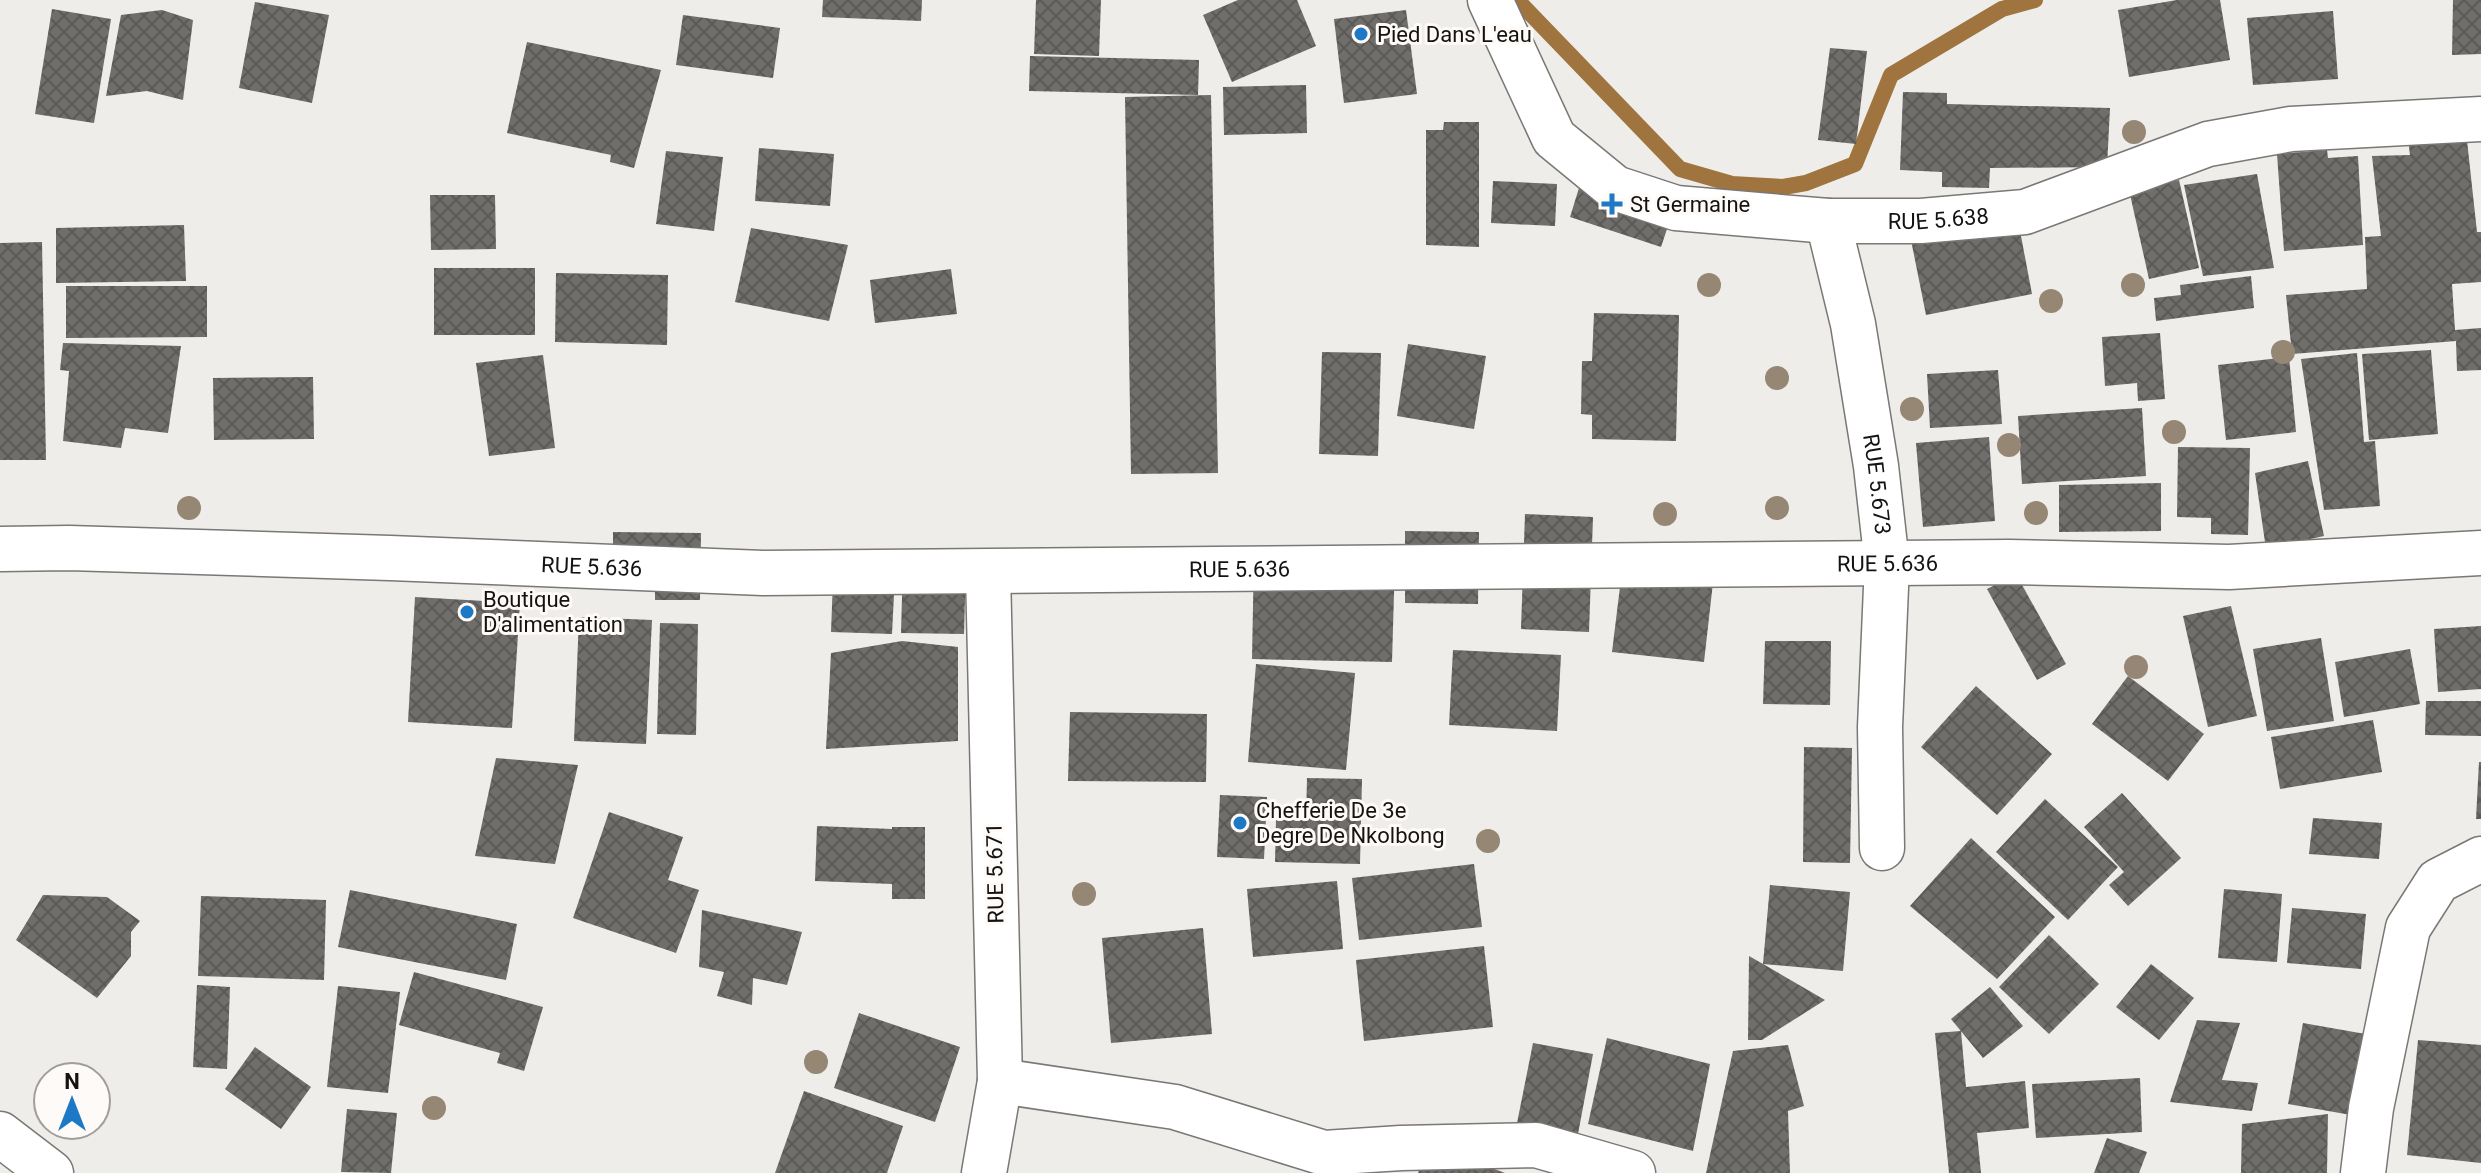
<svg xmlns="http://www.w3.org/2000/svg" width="2481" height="1173" font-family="Roboto,sans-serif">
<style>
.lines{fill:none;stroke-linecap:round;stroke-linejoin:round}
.stream{stroke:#9f743f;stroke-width:16}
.building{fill:url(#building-cross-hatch)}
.street-casing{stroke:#7a7775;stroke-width:47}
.street{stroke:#fff;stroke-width:44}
.tree{fill:#958773}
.poi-dot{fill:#1d79c6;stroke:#fdfaf7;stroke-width:3}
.labels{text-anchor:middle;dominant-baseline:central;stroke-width:6;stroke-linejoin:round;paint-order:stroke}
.poi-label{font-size:22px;fill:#141312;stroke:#fdfaf7;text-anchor:start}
.street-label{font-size:22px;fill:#141312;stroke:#fdfaf7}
</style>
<defs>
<pattern id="building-cross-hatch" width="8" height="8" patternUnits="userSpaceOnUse" patternTransform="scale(2)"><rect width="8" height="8" fill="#706e6b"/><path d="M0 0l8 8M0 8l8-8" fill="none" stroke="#5b5957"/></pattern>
</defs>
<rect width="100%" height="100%" fill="#efede9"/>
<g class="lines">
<polyline class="stream" points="1512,0 1522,5 1680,169 1732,184 1783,187 1806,183 1855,164 1891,75 2002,9 2035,0"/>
</g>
<g class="building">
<polygon points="823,0 922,0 921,21 822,17"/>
<polygon points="1036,0 1101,0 1099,56 1034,54"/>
<polygon points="1238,0 1297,0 1316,46 1232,82 1203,15"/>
<polygon points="2177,0 2220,0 2230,60 2129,77 2118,10"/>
<polygon points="2453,0 2481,0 2481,54 2452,55"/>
<polygon points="255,2 329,15 312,103 239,88"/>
<polygon points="52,9 111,19 94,123 35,114"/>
<polygon points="162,10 193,20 183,100 147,91 106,96 121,15"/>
<polygon points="1406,10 1417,94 1344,103 1334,19"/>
<polygon points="2333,11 2338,79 2253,85 2247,18"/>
<polygon points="683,15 780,28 773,78 676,65"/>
<polygon points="527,42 661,70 634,168 610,162 611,155 507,133"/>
<polygon points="1830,48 1867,51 1856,144 1818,140"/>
<polygon points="1030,56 1199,60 1198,95 1029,91"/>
<polygon points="1306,85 1307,133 1224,135 1223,87"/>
<polygon points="1903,92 1947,93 1947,104 2110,108 2107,167 1990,168 1989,188 1942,187 1942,172 1900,170"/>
<polygon points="1211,95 1218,473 1131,474 1125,97"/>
<polygon points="1444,122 1479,122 1479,247 1426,245 1426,130 1443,130"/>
<polygon points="2465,122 2477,232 2481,232 2481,282 2452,284 2455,330 2481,328 2481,370 2457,371 2456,341 2292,354 2286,295 2367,289 2365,237 2381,236 2372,156 2410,155 2406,123"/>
<polygon points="759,148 834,154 830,206 755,201"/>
<polygon points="2327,150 2328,158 2358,156 2363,245 2284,251 2277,154"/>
<polygon points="666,151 723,157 714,231 656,224"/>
<polygon points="2257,174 2274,268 2203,276 2184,185"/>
<polygon points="2179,180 2199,268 2149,279 2129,190"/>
<polygon points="1493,181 1557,184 1555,226 1491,223"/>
<polygon points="1579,188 1671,217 1661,247 1570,217"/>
<polygon points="430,195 495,195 496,249 431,250"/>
<polygon points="2017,215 2032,294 1926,315 1910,235"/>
<polygon points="184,225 186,281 56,283 56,228"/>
<polygon points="751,228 848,245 829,321 735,302"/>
<polygon points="42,242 46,460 0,460 0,243"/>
<rect x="434" y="268" width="101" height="67"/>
<polygon points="951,269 957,314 875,323 870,280"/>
<polygon points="556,273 668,275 667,345 555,342"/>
<polygon points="2251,276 2254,308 2156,321 2154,298 2181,295 2180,285"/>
<polygon points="66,286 207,286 207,337 66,338"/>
<polygon points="1594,313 1679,315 1676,441 1592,439 1592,415 1581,414 1582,361 1592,361"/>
<polygon points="2160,333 2165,399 2138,401 2137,383 2105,386 2102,337"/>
<polygon points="63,343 181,346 168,433 125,428 121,448 63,441 69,371 60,370"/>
<polygon points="1408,344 1486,356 1474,429 1397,416"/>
<polygon points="2431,350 2438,434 2369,440 2362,354"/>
<polygon points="1322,352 1381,353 1378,456 1319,454"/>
<polygon points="2357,353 2364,442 2375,441 2380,506 2324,510 2301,359"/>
<polygon points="543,355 555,448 489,456 476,363"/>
<polygon points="2289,357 2296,432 2226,440 2218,365"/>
<polygon points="1998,370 2002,424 1930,428 1927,374"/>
<polygon points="313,377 314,439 214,440 213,378"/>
<polygon points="2142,408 2146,476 2022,484 2018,416"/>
<polygon points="1989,437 1995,521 1923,527 1916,443"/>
<polygon points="2178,447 2250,448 2248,535 2211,534 2211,518 2177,517"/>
<polygon points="2308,461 2324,536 2266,549 2255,473"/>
<polygon points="2161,483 2161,531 2059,532 2059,485"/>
<polygon points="1525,514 1593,517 1589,632 1521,629"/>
<polygon points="1405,531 1479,532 1478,604 1405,603"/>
<polygon points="613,532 701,533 700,600 655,600 655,574 613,574"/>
<polygon points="1625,546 1716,556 1704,662 1612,652"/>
<polygon points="834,553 896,555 892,634 831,632"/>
<polygon points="1254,554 1395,559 1392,662 1252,659"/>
<polygon points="903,561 966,564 964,634 901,633"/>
<polygon points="2016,574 2066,664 2037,680 1987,589"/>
<polygon points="415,597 520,603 512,728 408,722"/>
<polygon points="2231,606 2257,716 2208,727 2183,616"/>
<polygon points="579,617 652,620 646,744 574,741"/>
<polygon points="660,623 698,624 696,735 657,734"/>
<polygon points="2481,626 2481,689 2438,692 2434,629"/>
<polygon points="2321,638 2334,721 2267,731 2253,649"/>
<polygon points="902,641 958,647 958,741 826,749 831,653"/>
<polygon points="1765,641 1831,641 1830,705 1763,704"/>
<polygon points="2410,649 2420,704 2344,717 2335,662"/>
<polygon points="1453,650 1561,655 1557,731 1449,725"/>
<polygon points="1256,664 1355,673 1346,770 1248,762"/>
<polygon points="2128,676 2204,734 2168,781 2092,724"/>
<polygon points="1976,686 2052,754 1997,815 1921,747"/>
<polygon points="2426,701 2481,701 2481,736 2425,735"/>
<polygon points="1070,712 1207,714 1206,782 1068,781"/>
<polygon points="2373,720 2382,772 2280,789 2271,737"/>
<polygon points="1804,747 1852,748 1850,863 1803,862"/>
<polygon points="496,758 578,765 555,864 475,856"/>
<polygon points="2479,762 2481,762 2481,819 2476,819"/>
<polygon points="1307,778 1362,779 1360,864 1275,862 1276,820 1306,820"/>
<polygon points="2122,793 2181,858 2128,906 2109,885 2124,872 2084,827"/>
<polygon points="1220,795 1267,797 1264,859 1217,857"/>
<polygon points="2045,799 2118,867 2068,920 1996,852"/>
<polygon points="609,812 683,837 668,880 699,890 676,953 573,918"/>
<polygon points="2313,818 2382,823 2379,859 2309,854"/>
<polygon points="817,826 892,829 892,827 925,827 925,899 892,899 892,884 815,881"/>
<polygon points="1971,838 2055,917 1997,979 1910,906"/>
<polygon points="1474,864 1482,927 1359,940 1352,878"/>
<polygon points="1337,881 1343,949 1253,957 1247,889"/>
<polygon points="1770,885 1850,892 1843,971 1763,964"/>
<polygon points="2224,889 2282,894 2277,962 2218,958"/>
<polygon points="350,890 517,924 506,980 338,947"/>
<polygon points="43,895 107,897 140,921 131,932 131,956 97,998 16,940"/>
<polygon points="201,896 326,900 324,980 198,976"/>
<polygon points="2292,908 2366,914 2361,969 2287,963"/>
<polygon points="702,910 802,932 787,985 753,978 752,1005 717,996 724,972 699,967"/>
<polygon points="1203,928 1212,1034 1111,1043 1102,938"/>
<polygon points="2049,935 2099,984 2049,1034 1999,987"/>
<polygon points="1484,946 1493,1027 1364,1041 1356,960"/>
<polygon points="1749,956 1763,964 1825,1000 1762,1040 1748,1040"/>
<polygon points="2151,964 2194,998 2159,1040 2116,1007"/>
<polygon points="414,972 543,1007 524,1071 497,1063 500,1053 399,1025"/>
<polygon points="197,985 230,987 227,1069 193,1067"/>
<polygon points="338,986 400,992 388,1093 327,1087"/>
<polygon points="1990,987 2023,1026 1983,1058 1951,1019"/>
<polygon points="859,1013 960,1047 935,1122 834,1088"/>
<polygon points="2197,1020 2240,1023 2222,1080 2258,1083 2252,1111 2170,1102"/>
<polygon points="2303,1023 2371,1035 2357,1116 2288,1104"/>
<polygon points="1961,1031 1966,1087 2025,1081 2029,1128 1977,1133 1981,1173 1949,1173 1935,1033"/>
<polygon points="1607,1038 1710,1064 1693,1151 1588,1124"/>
<polygon points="2418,1040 2481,1045 2481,1163 2407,1155"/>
<polygon points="1533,1043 1593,1054 1578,1134 1517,1123"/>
<polygon points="1788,1045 1804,1106 1788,1111 1790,1173 1706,1173 1733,1051"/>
<polygon points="255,1047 311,1087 281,1129 225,1089"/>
<polygon points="2140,1078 2142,1132 2036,1138 2032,1084"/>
<polygon points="804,1091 903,1126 887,1173 775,1173"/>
<polygon points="347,1109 397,1113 391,1173 341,1172"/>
<polygon points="2328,1114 2327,1173 2241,1173 2242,1124"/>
<polygon points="2107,1138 2147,1152 2139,1173 2094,1173"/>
<polygon points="1429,1144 1505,1173 1418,1173"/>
</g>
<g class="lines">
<defs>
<g id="street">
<path id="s1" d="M 1490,0 L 1554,138 L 1615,188 L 1676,208 L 1828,221 L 1921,221 L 2025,212 L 2208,144 L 2291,129 L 2481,119"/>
<path id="s2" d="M 1828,221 L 1853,324 L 1876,466 L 1887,564 L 1880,727 L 1882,848"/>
<path id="s3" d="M 0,549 L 69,548 L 390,558 L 763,573 L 2009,562 L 2229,567 L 2481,553"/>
<polyline points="1000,1081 1175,1107 1324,1153 1401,1148 1536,1145 1633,1173"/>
<polyline points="0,1134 51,1173"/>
<polyline points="984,1173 1000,1081 988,572"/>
<polyline points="2363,1173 2371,1108 2408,928 2438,881 2481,859"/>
</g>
</defs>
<use href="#street" class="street-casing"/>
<use href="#street" class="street"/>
</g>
<g class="tree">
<circle cx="2134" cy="132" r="12"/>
<circle cx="1709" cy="285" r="12"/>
<circle cx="2133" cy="285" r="12"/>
<circle cx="2051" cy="301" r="12"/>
<circle cx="2283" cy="352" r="12"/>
<circle cx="1777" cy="378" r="12"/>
<circle cx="1912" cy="409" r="12"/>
<circle cx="2174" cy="432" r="12"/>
<circle cx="2009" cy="445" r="12"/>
<circle cx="189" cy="508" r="12"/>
<circle cx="1777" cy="508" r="12"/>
<circle cx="2036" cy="513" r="12"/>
<circle cx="1665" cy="514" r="12"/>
<circle cx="2136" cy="667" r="12"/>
<circle cx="1488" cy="841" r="12"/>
<circle cx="1084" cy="894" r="12"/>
<circle cx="816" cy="1062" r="12"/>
<circle cx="434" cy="1108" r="12"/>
</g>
<g class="poi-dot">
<circle cx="1361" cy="34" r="8"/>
<path d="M1608 192h8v8h8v8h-8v8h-8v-8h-8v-8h8z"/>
<circle cx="467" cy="612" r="8"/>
<circle cx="1240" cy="823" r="8"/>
</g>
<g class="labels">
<g class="poi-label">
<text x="1377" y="34">Pied Dans L'eau</text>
<text x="1630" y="204">St Germaine</text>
<text x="483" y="599">Boutique<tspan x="483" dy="25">D'alimentation</tspan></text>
<text x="1256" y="810">Chefferie De 3e<tspan x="1256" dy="25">Degre De Nkolbong</tspan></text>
</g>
<g class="street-label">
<text stroke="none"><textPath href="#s1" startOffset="558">RUE 5.638</textPath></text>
<text stroke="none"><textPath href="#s2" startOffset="268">RUE 5.673</textPath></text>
<text stroke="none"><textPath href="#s3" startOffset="1888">RUE 5.636</textPath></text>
<text stroke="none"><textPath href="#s3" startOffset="592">RUE 5.636</textPath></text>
<text stroke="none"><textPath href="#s3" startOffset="1240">RUE 5.636</textPath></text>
<text transform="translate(995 873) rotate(-91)">RUE 5.671</text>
</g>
</g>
<g transform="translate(72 1101)"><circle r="38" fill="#fdfaf7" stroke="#a09e9b" stroke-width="2"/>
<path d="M0-6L14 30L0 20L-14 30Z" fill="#1d79c6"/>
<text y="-12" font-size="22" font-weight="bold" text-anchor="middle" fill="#141312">N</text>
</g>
</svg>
